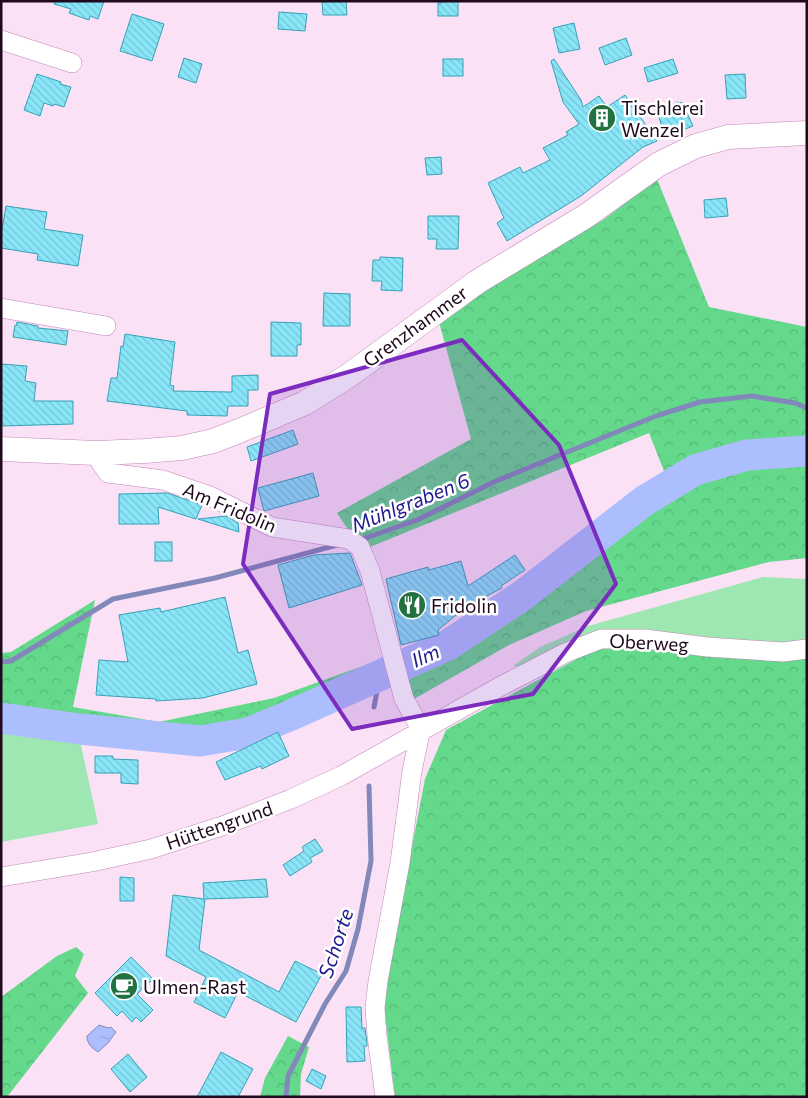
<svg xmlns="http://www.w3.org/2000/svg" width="808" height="1098" font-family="Commissioner,sans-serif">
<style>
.green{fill:#9ee7b2}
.forest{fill:url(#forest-crowns)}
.water{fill:url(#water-ripples);stroke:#8288ba}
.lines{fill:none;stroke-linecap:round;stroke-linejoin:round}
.stream{stroke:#8288ba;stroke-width:5}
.river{stroke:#acbefd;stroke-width:31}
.building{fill:url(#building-back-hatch);stroke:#35a2b6}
.minor-casing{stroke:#c286b9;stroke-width:20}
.major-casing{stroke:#c286b9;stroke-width:25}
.minor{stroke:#fff;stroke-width:19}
.major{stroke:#fff;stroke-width:24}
.marked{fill:#7b2cbf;fill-opacity:0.2;stroke:#7b2cbf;stroke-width:4;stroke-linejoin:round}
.labels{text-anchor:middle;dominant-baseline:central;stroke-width:5;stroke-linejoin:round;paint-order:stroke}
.poi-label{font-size:19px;fill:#1f091d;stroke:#fff;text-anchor:start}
.street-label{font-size:19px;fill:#1f091d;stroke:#fff}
.water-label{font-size:20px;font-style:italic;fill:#1e178f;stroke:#fff}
</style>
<defs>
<pattern id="forest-crowns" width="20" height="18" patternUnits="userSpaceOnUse" patternTransform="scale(1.25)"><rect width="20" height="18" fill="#64d88b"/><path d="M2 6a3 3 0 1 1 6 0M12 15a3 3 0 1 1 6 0" fill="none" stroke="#56b878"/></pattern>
<pattern id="water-ripples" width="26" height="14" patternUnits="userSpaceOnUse" patternTransform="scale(1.25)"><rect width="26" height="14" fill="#acbefd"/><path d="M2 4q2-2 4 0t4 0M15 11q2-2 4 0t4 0" fill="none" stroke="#94a2d8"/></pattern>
<pattern id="building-back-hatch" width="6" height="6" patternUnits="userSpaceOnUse" patternTransform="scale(1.25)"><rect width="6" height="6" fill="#89e6f9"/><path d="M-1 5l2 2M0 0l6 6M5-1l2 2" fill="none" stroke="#76c4d5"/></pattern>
</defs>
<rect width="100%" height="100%" fill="#fbe1f6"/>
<g class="green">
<polygon points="763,577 807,579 807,642 769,643 675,634 525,668 513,666 540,647 588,626"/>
<polygon points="5,727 79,736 98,824 1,842 1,730"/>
</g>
<g class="forest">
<polygon points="657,179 709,307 807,327 807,558 769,562 586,611 509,645 414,699 400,657 451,651 518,588 666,476 649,433 370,547 349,531 337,513 471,439 439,322 496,283 603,220"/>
<polygon points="95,600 73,707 159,722 274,698 388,657 390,685 240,741 211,747 136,743 5,727 1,730 1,653 11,652"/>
<polygon points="606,643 807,657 807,1097 395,1097 383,998 425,779 446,730"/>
<polygon points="76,947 84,954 75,976 88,993 7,1097 1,1097 1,997 57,956"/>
<polygon points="288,1036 309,1047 301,1074 300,1097 260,1097 265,1078"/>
</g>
<path class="water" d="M 99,1025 L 108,1028 L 111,1027 L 116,1032 L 108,1043 L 98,1052 C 92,1048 87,1044 87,1036 Z"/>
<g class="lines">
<g class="stream">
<polyline points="360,540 417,520 496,481 656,416 700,402 752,396 795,403 807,408"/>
<polyline points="1,662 11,661 113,599 215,578 337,545"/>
<polyline points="374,707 380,675"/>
<polyline points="286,1097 288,1076 325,1004 346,971 358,929 371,861 369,786"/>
</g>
<polyline class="river" points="1,718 80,729 200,741 248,733 289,716 448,645 523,595 644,501 695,470 747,455 807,451"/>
</g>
<g class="building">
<polygon points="55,1 104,1 98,19 90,16 89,20 69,13 71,9 54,4"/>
<polygon points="322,1 346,1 347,15 323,15"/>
<polygon points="442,1 458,1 458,16 438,16 438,3 442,3"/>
<polygon points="279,12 307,14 305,31 278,29"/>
<polygon points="132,14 164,24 152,61 120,51"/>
<polygon points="574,23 580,49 559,53 553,28"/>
<polygon points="626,38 632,55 605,65 599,48"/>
<polygon points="184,58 202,64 196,83 178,77"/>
<rect x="443" y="59" width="20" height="17"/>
<polygon points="554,59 581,100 583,107 599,96 607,107 625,95 657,141 643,147 581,196 507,241 497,223 504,218 488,183 520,167 523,173 550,160 543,148 568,135 566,132 579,124 563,102 551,61"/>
<polygon points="673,59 678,73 648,82 644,68"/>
<polygon points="37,74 61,82 60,84 71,87 64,107 54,104 53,106 44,103 40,116 24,110"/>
<polygon points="745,74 746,98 727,99 725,75"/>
<polygon points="678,102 678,104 682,102 693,126 665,137 657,111"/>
<polygon points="441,157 442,174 427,175 425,158"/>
<polygon points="726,198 728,216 705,218 704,200"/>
<polygon points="6,206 47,212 44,229 83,235 78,266 37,260 38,254 1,248 1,235"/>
<polygon points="428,216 459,216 458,249 436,249 437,239 428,239"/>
<polygon points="380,257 403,258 402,291 381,290 382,281 372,281 373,260 380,260"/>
<polygon points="324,293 350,294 350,326 323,326"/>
<polygon points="17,322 38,326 38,328 68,331 66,345 13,337 15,325 16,326"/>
<polygon points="271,322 301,323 301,345 297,345 297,356 271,356"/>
<polygon points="125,334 175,342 170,385 174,386 173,391 232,392 232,376 258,375 258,390 248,390 248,406 228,406 227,416 187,415 187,411 107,401 111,378 117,378 121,346 123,347"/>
<polygon points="1,364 27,366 25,381 36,383 34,401 73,401 73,424 1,426"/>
<polygon points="293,430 298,444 251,461 247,447"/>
<polygon points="313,473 319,496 264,511 258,488"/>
<polygon points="167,493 202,505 196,519 158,507 159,524 119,524 119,494"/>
<polygon points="226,516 238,523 239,532 198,519"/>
<rect x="155" y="542" width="17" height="19"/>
<polygon points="350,553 362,585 289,608 278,565 314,555"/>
<polygon points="515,555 525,570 501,586 502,588 466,607 438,630 439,635 401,645 386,579 428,567 429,570 461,561 468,586"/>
<polygon points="225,597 238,653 248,650 257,684 203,698 156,701 156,699 96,695 99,660 128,662 119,615 160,608 161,612"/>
<polygon points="278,732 289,756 262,769 261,766 225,780 216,762"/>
<polygon points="95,756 113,756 113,759 138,760 138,784 121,783 121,773 95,773"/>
<polygon points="315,839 323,851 310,858 312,862 290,876 283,865 304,851 302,847"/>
<polygon points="120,877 134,878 134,901 120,901"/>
<polygon points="266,879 268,897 205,899 199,950 279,992 295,961 322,974 296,1022 238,992 225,1018 194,1002 206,977 166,956 173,895 204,899 203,883"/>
<polygon points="131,957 153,979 137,994 153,1010 141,1022 136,1017 132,1022 122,1011 117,1016 95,993"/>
<polygon points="346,1007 361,1007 362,1028 365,1028 367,1044 367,1046 364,1046 365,1061 347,1062"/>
<polygon points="221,1052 253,1069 238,1097 197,1097"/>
<polygon points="128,1054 147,1077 130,1092 111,1069"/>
<polygon points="312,1069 326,1076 321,1089 306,1081"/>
</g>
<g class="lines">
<defs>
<g id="minor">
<polyline points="1,40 72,63"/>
<polyline points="1,308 106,326"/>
<polyline points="96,453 101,463 108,473 163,480 210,496 272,527 349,539 360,547 370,571 404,699 421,729"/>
<polyline points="1,877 92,862 151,849 225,825 291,799 341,776 501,686 565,653 601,639 645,639 707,647 783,652 807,649"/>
<polyline points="385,1097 377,1036 375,1008 378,981 400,863 412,771 421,729"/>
</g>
<polyline id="major" points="1,449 96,453 145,451 182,448 213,441 239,431 305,403 348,376 477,282 586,216 659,164 696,146 728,137 807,133"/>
</defs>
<use href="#minor" class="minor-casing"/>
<use href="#major" class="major-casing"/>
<use href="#minor" class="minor"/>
<use href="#major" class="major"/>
</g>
<path class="marked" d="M 462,340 L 559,445 L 616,584 L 533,694 L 352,729 L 243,564 L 270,394 Z"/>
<defs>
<symbol id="building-disc" viewBox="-11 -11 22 22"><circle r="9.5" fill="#237140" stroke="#fff"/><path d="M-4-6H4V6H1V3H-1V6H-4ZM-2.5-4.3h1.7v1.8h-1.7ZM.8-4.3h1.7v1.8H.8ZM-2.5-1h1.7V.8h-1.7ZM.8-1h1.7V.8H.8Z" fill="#fff"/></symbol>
<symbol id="restaurant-disc" viewBox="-11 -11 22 22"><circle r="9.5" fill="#237140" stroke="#fff"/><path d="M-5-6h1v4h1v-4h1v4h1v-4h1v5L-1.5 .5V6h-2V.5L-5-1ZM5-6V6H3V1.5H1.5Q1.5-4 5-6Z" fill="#fff"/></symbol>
<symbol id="cafe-disc" viewBox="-11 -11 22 22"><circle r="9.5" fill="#237140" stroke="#fff"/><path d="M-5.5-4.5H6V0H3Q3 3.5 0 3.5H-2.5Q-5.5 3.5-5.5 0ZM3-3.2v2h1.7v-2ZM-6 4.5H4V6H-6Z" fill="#fff"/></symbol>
</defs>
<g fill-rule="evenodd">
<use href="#building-disc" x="586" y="102" width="32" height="32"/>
<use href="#restaurant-disc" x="396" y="589" width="32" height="32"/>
<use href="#cafe-disc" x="108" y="970" width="32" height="32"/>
</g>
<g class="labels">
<g class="poi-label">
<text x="621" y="107">Tischlerei<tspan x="621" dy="22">Wenzel</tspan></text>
<text x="431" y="605">Fridolin</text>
<text x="143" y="986">Ulmen-Rast</text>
</g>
<g class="street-label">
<text transform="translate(415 326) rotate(-36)">Grenzhammer</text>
<text transform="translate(230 507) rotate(23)">Am Fridolin</text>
<text transform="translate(649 642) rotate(3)">Oberweg</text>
<text transform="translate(219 825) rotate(-19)">Hüttengrund</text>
</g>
<g class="water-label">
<text transform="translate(410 502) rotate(-22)">Mühlgraben 6</text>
<text transform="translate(425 655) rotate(-24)">Ilm</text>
<text transform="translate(335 943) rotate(-72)">Schorte</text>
</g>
</g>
<rect width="808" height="1098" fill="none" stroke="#1f091d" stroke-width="5"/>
</svg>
